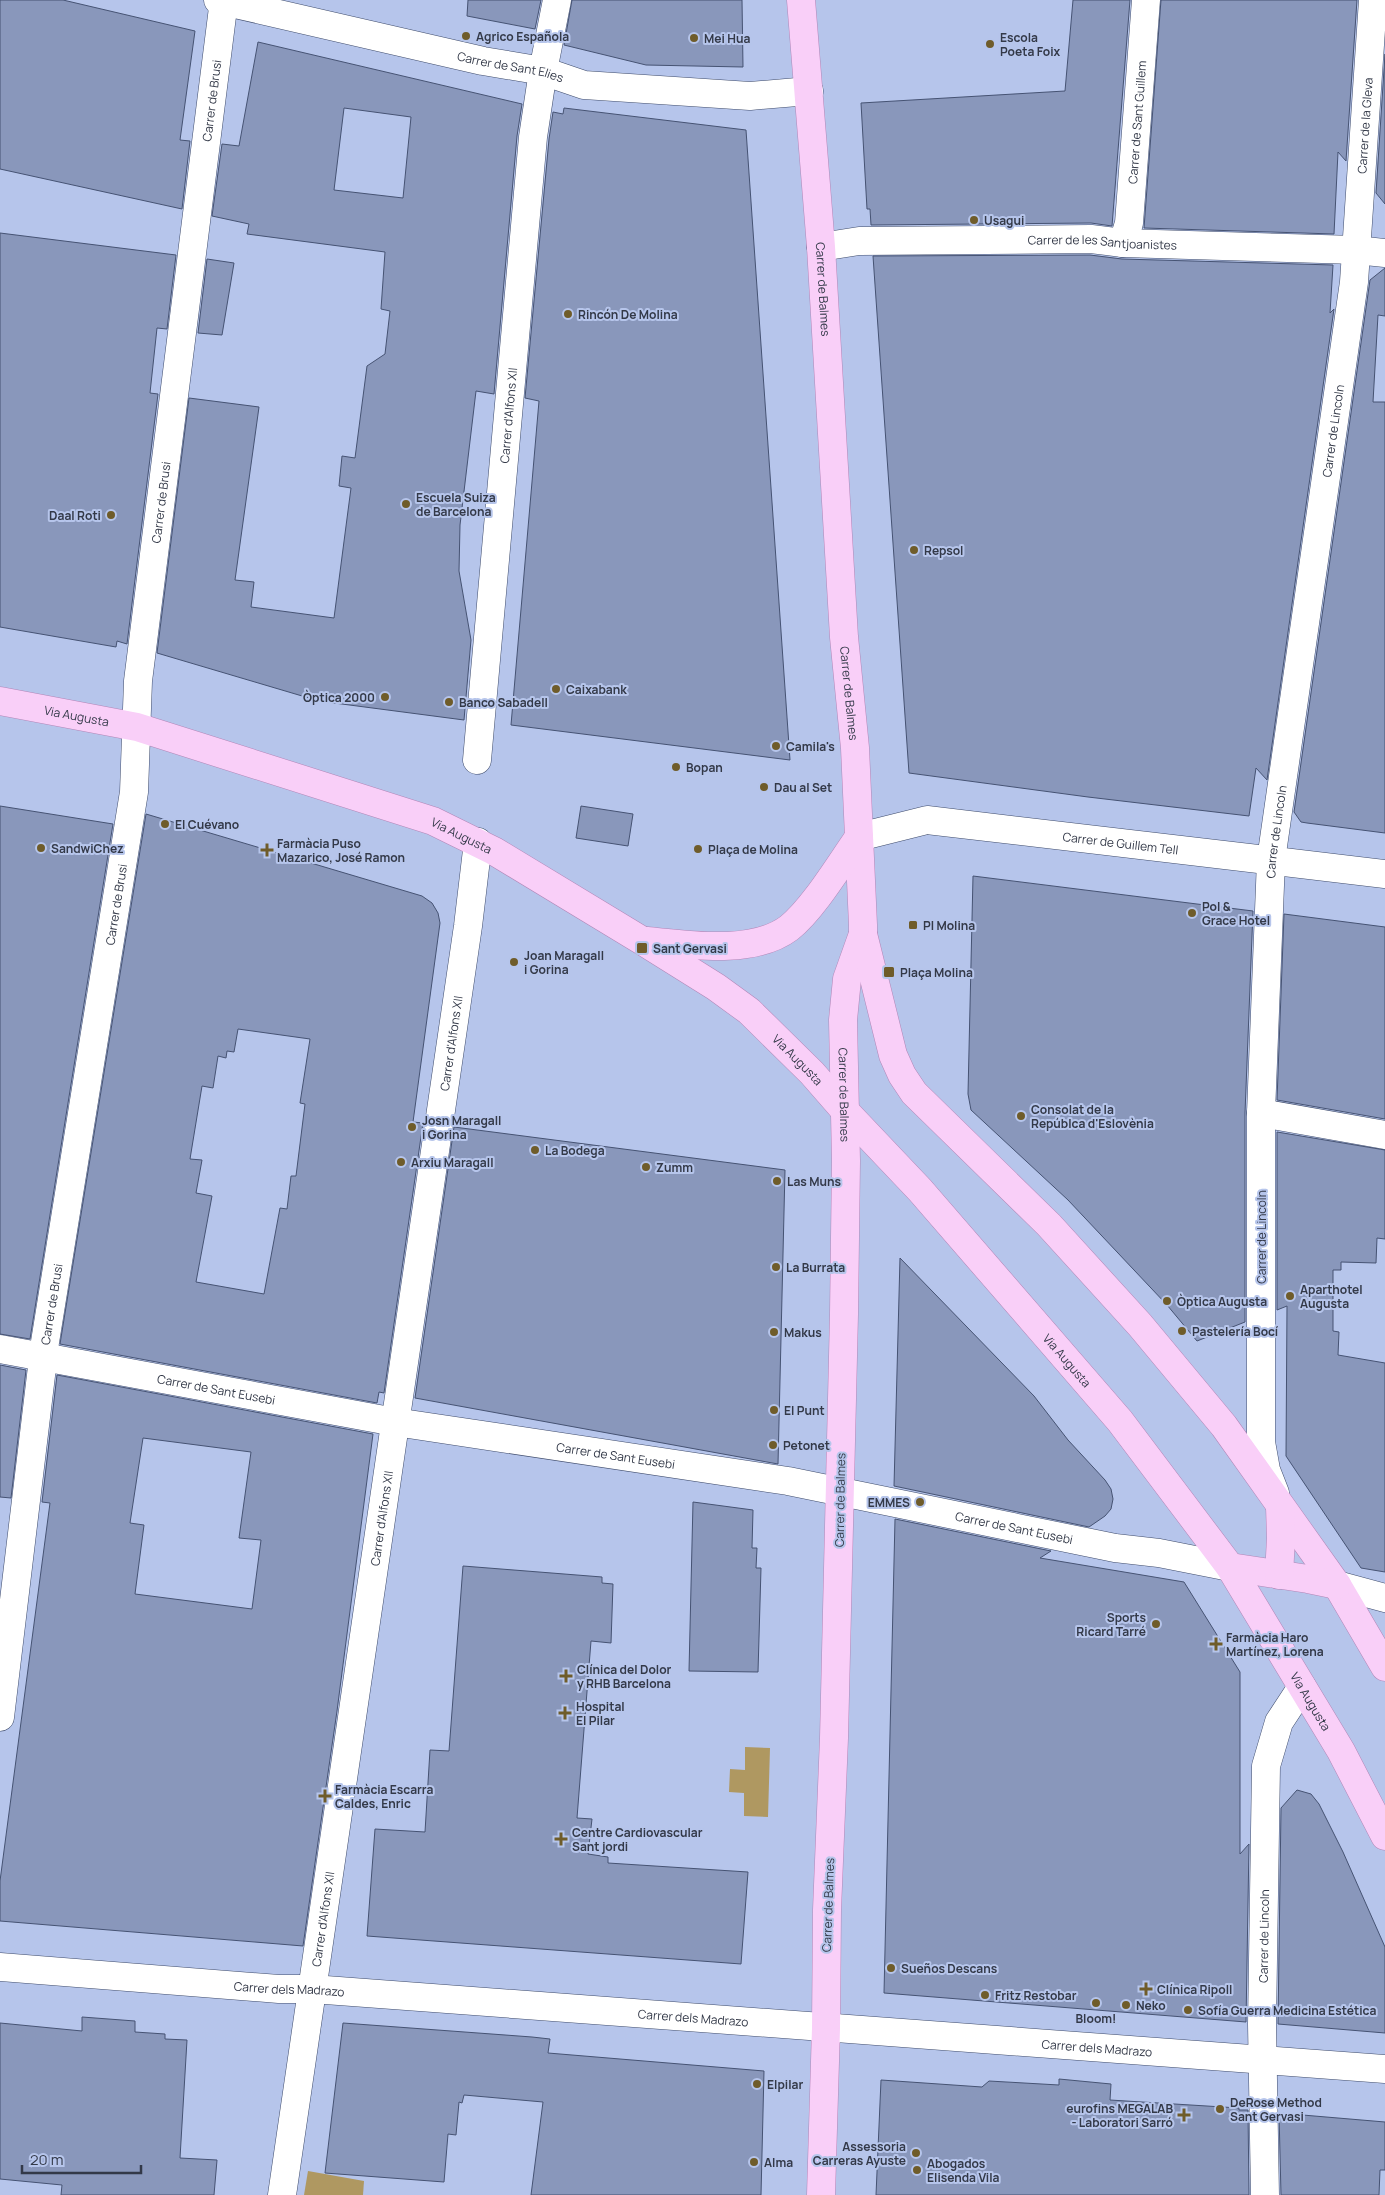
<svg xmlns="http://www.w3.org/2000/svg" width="1385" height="2195" font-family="Manrope,sans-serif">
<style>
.green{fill:#af9861}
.building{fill:#8997bb;stroke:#465373;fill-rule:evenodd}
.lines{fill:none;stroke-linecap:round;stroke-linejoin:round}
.minor-casing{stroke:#3f4c6c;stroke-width:29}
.major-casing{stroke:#b186b7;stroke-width:29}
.minor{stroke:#fff;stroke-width:28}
.major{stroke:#f9cff8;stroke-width:28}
.poi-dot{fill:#6f5c2a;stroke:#b6c5eb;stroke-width:2}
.labels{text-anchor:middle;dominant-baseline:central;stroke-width:4;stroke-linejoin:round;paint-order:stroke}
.poi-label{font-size:12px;font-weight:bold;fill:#333948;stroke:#b6c5eb;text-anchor:start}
.street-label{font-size:12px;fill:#333948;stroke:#b6c5eb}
</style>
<rect width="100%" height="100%" fill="#b6c5eb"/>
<g class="green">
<polygon points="745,1747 770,1748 768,1817 744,1816 744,1793 729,1792 730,1769 745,1770"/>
<polygon points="308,2171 364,2181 363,2195 304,2195"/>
</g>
<g class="building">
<polygon points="0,0 63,0 195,31 180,140 190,141 182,209 0,169"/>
<polygon points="468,0 541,0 535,29 467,16"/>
<polygon points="572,0 742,0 743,67 646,65 564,45"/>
<polygon points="1073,0 1130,0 1112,226 1091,223 871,225 870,209 867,209 861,103 1065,91"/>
<polygon points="1161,0 1357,0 1346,161 1338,152 1334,234 1144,228"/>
<path d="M 258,42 L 522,104 L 517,136 L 494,394 L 476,391 L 460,525 L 459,571 L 471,640 L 464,720 L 319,701 L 157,653 L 189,398 L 259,407 L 235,580 L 254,582 L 251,607 L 334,618 L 351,488 L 339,486 L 342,456 L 355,458 L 367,366 L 385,354 L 390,311 L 381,309 L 385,252 L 247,234 L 249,224 L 212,216 L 222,144 L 239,146 ZM 344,108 L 411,117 L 403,198 L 334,190 Z"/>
<polygon points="1385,54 1385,204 1376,193"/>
<polygon points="564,108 746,130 790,760 511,725 539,401 525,398 549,139 553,112 563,114"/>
<polygon points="0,233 176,255 167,329 157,328 150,393 158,394 127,644 117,641 116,647 0,627"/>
<polygon points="1090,255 1122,259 1333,265 1330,313 1334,309 1267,780 1256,768 1249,816 1088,797 909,773 873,256"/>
<polygon points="207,259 234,263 222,335 198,333"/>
<polygon points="1385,268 1385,316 1378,315 1373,402 1385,402 1385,833 1307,823 1301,822 1294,812 1370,280"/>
<polygon points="0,806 113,824 30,1339 0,1334"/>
<polygon points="581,806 633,814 628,846 576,838"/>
<path d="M 146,814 L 422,896 L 432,903 L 438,913 L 440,923 L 413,1122 L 423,1123 L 384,1393 L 379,1392 L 377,1403 L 60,1344 ZM 238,1029 L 310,1039 L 300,1103 L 305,1104 L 296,1176 L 291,1176 L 287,1209 L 280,1208 L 264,1294 L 196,1282 L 212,1196 L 196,1193 L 202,1160 L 190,1159 L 202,1086 L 213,1088 L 218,1056 L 226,1058 L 227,1051 L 234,1052 Z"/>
<polygon points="973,876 1253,911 1245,1113 1245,1322 1197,1341 1167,1305 1068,1200 971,1110 968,1094"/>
<polygon points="1284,914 1385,927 1385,1119 1277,1100"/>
<polygon points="454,1127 785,1170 778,1464 415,1398"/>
<polygon points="1277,1132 1385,1150 1385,1239 1377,1238 1376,1263 1341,1262 1341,1270 1333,1270 1333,1331 1339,1332 1338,1355 1385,1363 1385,1572 1361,1568 1286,1456 1287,1306 1277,1310"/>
<polygon points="900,1258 1034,1396 1068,1440 1105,1480 1111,1489 1113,1499 1111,1509 1105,1516 1089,1527 894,1486"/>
<polygon points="0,1365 26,1370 11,1498 0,1497"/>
<path d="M 57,1375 L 373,1434 L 337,1711 L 303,1946 L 0,1921 L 0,1881 L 50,1503 L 42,1502 ZM 143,1438 L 251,1452 L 239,1538 L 261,1540 L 252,1609 L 135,1594 L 144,1525 L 130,1523 Z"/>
<polygon points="693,1502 753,1510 752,1548 757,1548 756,1568 761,1568 758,1672 689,1671"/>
<polygon points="895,1519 1051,1551 1040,1558 1184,1582 1240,1672 1240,1854 1249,1844 1246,2022 884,1993"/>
<polygon points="463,1566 602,1577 602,1583 613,1584 611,1643 591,1641 577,1818 592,1819 588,1854 608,1857 608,1863 748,1872 741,1964 367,1936 375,1829 425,1832 430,1750 449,1751"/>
<polygon points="1297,1790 1311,1794 1319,1804 1343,1852 1385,1947 1385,2033 1278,2024 1281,1808"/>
<polygon points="82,2017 135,2021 135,2032 165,2034 165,2039 187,2040 180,2158 217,2160 214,2195 61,2195 62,2185 0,2179 0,2023 82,2031"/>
<polygon points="343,2023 532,2037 550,2039 548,2053 764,2071 761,2195 531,2195 543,2102 464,2095 462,2103 459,2102 456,2135 448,2134 444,2182 325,2173"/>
<polygon points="1059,2079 1111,2084 1110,2100 1239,2108 1239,2110 1248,2110 1249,2195 876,2195 881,2080 982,2087 989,2081 1059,2085"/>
<polygon points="1279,2113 1385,2122 1385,2170 1380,2170 1379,2195 1281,2195"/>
</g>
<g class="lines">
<defs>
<g id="minor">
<path id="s1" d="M 218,0 L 483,61 L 543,71 L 584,85 L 750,96 L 809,91"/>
<path id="s2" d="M 1123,243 L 1129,223 L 1146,0"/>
<path id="s3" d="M 821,247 L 859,241 L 1091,239 L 1123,243 L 1356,250 L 1385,253"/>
<path id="s4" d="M 477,760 L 533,137 L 543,71 L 557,0"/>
<path id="s5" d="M 859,837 L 927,820 L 1385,874"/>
<polyline points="1261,1113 1385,1135"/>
<path id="s6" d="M 0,1349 L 395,1422 L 788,1481 L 1115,1548 L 1159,1553 L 1230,1567"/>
<path id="s7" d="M 1275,1493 L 1266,1470 L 1261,1442 L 1261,1113 L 1271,860 L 1354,282 L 1373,0"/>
<polyline points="1337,1585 1385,1598"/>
<path id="s8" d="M 0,1717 L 45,1342 L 134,792 L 138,681 L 224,0"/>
<path id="s9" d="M 0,1967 L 279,1989 L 312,1989 L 1385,2069"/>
<path id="s10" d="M 282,2195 L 468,926 L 478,842"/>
<path id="s11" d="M 1265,2195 L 1262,2024 L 1266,1766 L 1279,1722 L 1302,1687"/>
</g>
<g id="major">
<path id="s12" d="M 801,0 L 821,247 L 844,637 L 855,748 L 863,925 L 863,934 L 847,979 L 843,1020 L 846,1161 L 844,1314 L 834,1738 L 827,1910 L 826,2028 L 821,2195"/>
<path id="s13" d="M 0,701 L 137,727 L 433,821 L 494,851 L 641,940 L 716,987 L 749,1011 L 812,1073 L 846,1112 L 920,1190 L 1120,1421 L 1230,1567 L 1341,1751 L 1385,1836"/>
<polyline points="863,934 893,1055 902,1075 914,1093 1049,1225 1140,1325 1224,1426 1337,1585 1385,1667"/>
<path d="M 647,941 C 690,945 753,955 789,928 C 813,909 840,864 859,837"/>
<polyline points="1230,1567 1308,1579 1337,1585"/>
<polyline points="1279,1575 1281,1538 1280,1506"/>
</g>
</defs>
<use href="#minor" class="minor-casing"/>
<use href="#major" class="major-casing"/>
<use href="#minor" class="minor"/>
<use href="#major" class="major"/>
</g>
<g class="poi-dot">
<circle cx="466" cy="36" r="5"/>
<circle cx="694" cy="38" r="5"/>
<circle cx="990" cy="44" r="5"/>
<circle cx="974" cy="220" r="5"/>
<circle cx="568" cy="314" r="5"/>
<circle cx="406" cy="504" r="5"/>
<circle cx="111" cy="515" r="5"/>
<circle cx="914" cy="550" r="5"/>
<circle cx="556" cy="689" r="5"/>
<circle cx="385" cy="697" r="5"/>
<circle cx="449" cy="702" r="5"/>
<circle cx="776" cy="746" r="5"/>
<circle cx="676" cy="767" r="5"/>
<circle cx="764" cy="787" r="5"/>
<circle cx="165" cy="824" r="5"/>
<circle cx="41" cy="848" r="5"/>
<circle cx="698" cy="849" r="5"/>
<path d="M264.5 842.5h5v5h5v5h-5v5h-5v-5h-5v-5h5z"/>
<circle cx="1192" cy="913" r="5"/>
<rect x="908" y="920" width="10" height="10" rx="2.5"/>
<rect x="636" y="942" width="12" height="12" rx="2.5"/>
<circle cx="514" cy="962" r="5"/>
<rect x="883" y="966" width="12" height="12" rx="2.5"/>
<circle cx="1021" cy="1116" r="5"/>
<circle cx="412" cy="1127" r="5"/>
<circle cx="535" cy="1150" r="5"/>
<circle cx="401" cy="1162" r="5"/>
<circle cx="646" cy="1167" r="5"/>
<circle cx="777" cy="1181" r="5"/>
<circle cx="776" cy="1267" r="5"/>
<circle cx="1290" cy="1296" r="5"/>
<circle cx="1167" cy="1301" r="5"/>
<circle cx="1182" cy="1331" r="5"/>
<circle cx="774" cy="1332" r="5"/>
<circle cx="774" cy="1410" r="5"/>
<circle cx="773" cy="1445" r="5"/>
<circle cx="920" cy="1502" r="5"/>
<circle cx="1156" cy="1624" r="5"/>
<path d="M1213.5 1636.5h5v5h5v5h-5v5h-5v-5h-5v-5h5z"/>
<path d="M563.5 1668.5h5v5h5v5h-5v5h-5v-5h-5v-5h5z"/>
<path d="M562.5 1705.5h5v5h5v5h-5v5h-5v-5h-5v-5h5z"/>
<path d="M322.5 1788.5h5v5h5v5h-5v5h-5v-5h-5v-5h5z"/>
<path d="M558.5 1831.5h5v5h5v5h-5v5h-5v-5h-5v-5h5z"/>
<circle cx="891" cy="1968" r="5"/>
<path d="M1143.5 1981.5h5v5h5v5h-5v5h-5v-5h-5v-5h5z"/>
<circle cx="985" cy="1995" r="5"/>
<circle cx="1096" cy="2003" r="5"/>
<circle cx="1126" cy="2005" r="5"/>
<circle cx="1188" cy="2010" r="5"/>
<circle cx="757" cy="2084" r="5"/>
<circle cx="1220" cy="2109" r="5"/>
<path d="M1181.5 2107.5h5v5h5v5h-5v5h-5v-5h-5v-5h5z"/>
<circle cx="916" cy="2153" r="5"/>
<circle cx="754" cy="2162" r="5"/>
<circle cx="917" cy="2170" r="5"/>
</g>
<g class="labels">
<g class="poi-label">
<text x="476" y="36">Agrico Española</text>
<text x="1000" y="37">Escola<tspan x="1000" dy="14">Poeta Foix</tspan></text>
<text x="704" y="38">Mei Hua</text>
<text x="984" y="220">Usagui</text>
<text x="578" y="314">Rincón De Molina</text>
<text x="416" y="497">Escuela Suiza<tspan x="416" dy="14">de Barcelona</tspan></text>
<text x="101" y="515" text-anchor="end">Daal Roti</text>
<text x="924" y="550">Repsol</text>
<text x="566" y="689">Caixabank</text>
<text x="375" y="697" text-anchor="end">Òptica 2000</text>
<text x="459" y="702">Banco Sabadell</text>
<text x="786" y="746">Camila's</text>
<text x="686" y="767">Bopan</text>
<text x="774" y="787">Dau al Set</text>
<text x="175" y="824">El Cuévano</text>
<text x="277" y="843">Farmàcia Puso<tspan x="277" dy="14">Mazarico, José Ramon</tspan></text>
<text x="51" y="848">SandwiChez</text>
<text x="708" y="849">Plaça de Molina</text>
<text x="1202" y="906">Pol &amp;<tspan x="1202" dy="14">Grace Hotel</tspan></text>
<text x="923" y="925">Pl Molina</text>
<text x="653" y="948">Sant Gervasi</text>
<text x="524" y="955">Joan Maragall<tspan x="524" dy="14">i Gorina</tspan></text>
<text x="900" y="972">Plaça Molina</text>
<text x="1031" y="1109">Consolat de la<tspan x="1031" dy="14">Repúblca d'Eslovènia</tspan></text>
<text x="422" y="1120">Josn Maragall<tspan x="422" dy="14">i Gorina</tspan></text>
<text x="545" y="1150">La Bodega</text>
<text x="411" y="1162">Arxiu Maragall</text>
<text x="656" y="1167">Zumm</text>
<text x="787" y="1181">Las Muns</text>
<text x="786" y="1267">La Burrata</text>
<text x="1300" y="1289">Aparthotel<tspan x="1300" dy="14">Augusta</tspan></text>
<text x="1177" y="1301">Òptica Augusta</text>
<text x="1192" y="1331">Pastelería Bocí</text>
<text x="784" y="1332">Makus</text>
<text x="784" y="1410">El Punt</text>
<text x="783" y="1445">Petonet</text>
<text x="910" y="1502" text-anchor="end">EMMES</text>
<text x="1146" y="1617" text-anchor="end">Sports<tspan x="1146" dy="14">Ricard Tarré</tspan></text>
<text x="1226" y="1637">Farmàcia Haro<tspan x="1226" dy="14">Martínez, Lorena</tspan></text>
<text x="577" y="1669">Clínica del Dolor<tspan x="577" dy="14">y RHB Barcelona</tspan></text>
<text x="576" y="1706">Hospital<tspan x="576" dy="14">El Pilar</tspan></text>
<text x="335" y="1789">Farmàcia Escarra<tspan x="335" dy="14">Caldes, Enric</tspan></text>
<text x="572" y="1832">Centre Cardiovascular<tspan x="572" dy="14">Sant jordi</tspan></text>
<text x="901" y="1968">Sueños Descans</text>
<text x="1157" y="1989">Clínica Ripoll</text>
<text x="995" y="1995">Fritz Restobar</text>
<text x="1136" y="2005">Neko</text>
<text x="1198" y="2010">Sofía Guerra Medicina Estética</text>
<text x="1096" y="2018" text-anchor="middle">Bloom!</text>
<text x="767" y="2084">Elpilar</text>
<text x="1230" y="2102">DeRose Method<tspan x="1230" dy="14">Sant Gervasi</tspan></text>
<text x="1173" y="2108" text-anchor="end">eurofins MEGALAB<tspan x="1173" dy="14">- Laboratori Sarró</tspan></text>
<text x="906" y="2146" text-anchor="end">Assessoria<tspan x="906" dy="14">Carreras Ayuste</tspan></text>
<text x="764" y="2162">Alma</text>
<text x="927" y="2163">Abogados<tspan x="927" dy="14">Elisenda Vila</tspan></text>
</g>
<g class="street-label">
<text stroke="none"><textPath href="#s1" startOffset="300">Carrer de Sant Elies</textPath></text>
<text stroke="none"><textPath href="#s8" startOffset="1631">Carrer de Brusi</textPath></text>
<text stroke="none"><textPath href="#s2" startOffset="122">Carrer de Sant Guillem</textPath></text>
<text stroke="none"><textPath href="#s7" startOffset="1376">Carrer de la Gleva</textPath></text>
<text stroke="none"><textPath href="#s3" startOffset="282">Carrer de les Santjoanistes</textPath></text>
<text stroke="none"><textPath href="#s12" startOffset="290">Carrer de Balmes</textPath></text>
<text stroke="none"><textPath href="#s4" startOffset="346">Carrer d'Alfons XII</textPath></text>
<text stroke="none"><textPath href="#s7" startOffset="1069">Carrer de Lincoln</textPath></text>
<text stroke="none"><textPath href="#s8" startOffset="1226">Carrer de Brusi</textPath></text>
<text stroke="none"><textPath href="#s12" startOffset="695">Carrer de Balmes</textPath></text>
<text stroke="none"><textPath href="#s13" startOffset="78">Via Augusta</textPath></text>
<text stroke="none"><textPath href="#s7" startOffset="664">Carrer de Lincoln</textPath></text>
<text stroke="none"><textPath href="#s13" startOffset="482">Via Augusta</textPath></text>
<text stroke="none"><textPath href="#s5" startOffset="265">Carrer de Guillem Tell</textPath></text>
<text stroke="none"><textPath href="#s8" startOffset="821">Carrer de Brusi</textPath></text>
<text stroke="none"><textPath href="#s10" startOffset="1164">Carrer d'Alfons XII</textPath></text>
<text stroke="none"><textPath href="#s13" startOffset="888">Via Augusta</textPath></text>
<text stroke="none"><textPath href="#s12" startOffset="1100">Carrer de Balmes</textPath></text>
<text transform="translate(1261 1237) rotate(-90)">Carrer de Lincoln</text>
<text stroke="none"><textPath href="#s8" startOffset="416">Carrer de Brusi</textPath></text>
<text stroke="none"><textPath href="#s13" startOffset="1292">Via Augusta</textPath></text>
<text stroke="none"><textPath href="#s6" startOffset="220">Carrer de Sant Eusebi</textPath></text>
<text stroke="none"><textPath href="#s6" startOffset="625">Carrer de Sant Eusebi</textPath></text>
<text transform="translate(840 1500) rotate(-89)">Carrer de Balmes</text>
<text stroke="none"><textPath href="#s10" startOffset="684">Carrer d'Alfons XII</textPath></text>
<text stroke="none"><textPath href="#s6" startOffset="1030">Carrer de Sant Eusebi</textPath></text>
<text stroke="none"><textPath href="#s13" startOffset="1712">Via Augusta</textPath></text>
<text transform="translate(828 1905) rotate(-88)">Carrer de Balmes</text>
<text stroke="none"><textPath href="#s10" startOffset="279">Carrer d'Alfons XII</textPath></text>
<text stroke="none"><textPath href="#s11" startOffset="259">Carrer de Lincoln</textPath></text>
<text stroke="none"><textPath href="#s9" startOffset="290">Carrer dels Madrazo</textPath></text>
<text stroke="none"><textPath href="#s9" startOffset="695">Carrer dels Madrazo</textPath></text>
<text stroke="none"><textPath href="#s9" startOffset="1100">Carrer dels Madrazo</textPath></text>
</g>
</g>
<path d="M22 2165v8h119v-8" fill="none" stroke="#333948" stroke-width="2.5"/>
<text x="30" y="2165" font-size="15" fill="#333948" stroke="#b6c5eb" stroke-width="4" paint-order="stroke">20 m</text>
</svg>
